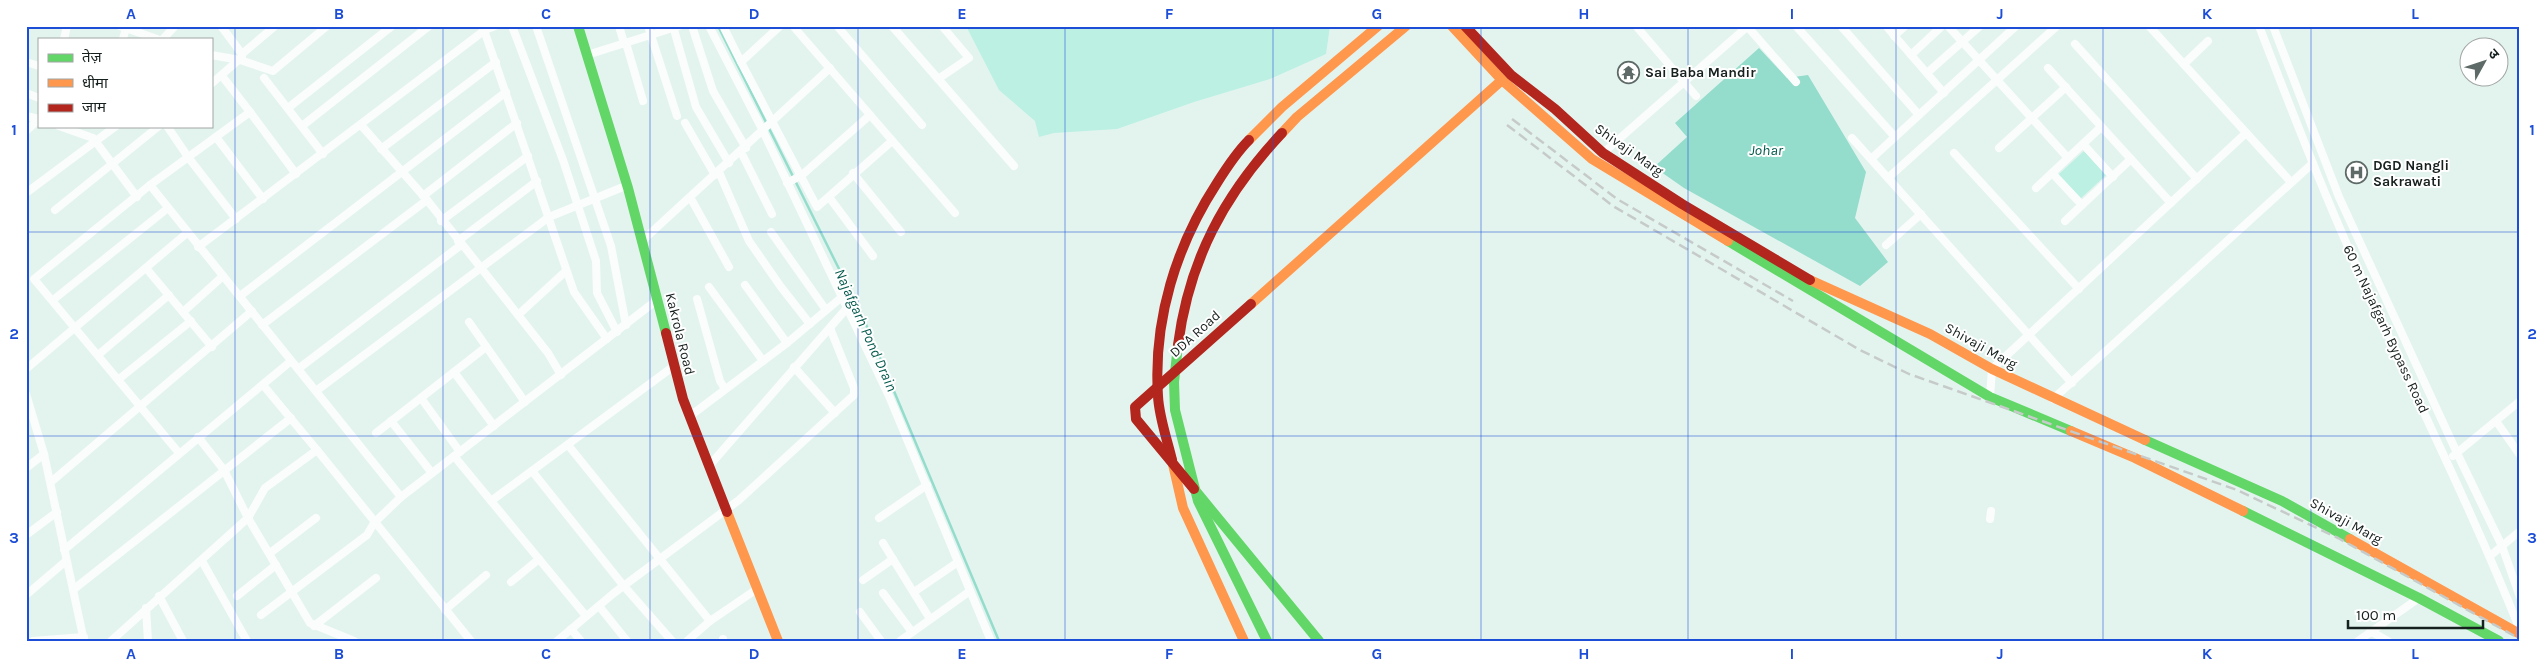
<svg xmlns="http://www.w3.org/2000/svg" width="2546" height="667" font-family="Karla,'Noto Sans Devanagari',sans-serif">
<style>
.green{fill:#bbf0e3}
.water{fill:#94dccb}
.lines{fill:none;stroke-linecap:round;stroke-linejoin:round}
.stream{stroke:#94dccb;stroke-width:2.5}
.street{stroke:#fbfdfd;stroke-width:8}
.fast{stroke:#63d668;stroke-width:10}
.slow{stroke:#ff974d;stroke-width:10}
.jam{stroke:#b3261e;stroke-width:10}
.rail{stroke:#c6cbca;stroke-width:2.5;stroke-dasharray:10 5;stroke-linecap:butt}
.grid{fill:none;stroke:#1d4ed8;stroke-width:1;stroke-opacity:0.55}
.labels{text-anchor:middle;dominant-baseline:central;stroke-width:4;stroke-linejoin:round;paint-order:stroke}
.poi-label{font-size:14px;font-weight:bold;fill:#16201e;stroke:#fff;text-anchor:start}
.street-label{font-size:14px;fill:#16201e;stroke:#fff}
.water-label{font-size:15px;font-style:italic;fill:#055a4d;stroke:#fff}
.neatline{fill:none;stroke:#1d4ed8;stroke-width:2}
.grid-label{font-size:16px;text-anchor:middle;font-weight:bold;fill:#1d4ed8}
</style>
<rect width="100%" height="100%" fill="#e3f4ef"/>
<g class="green">
<polygon points="966,26 1330,26 1326,54 1270,79 1194,102 1117,129 1054,133 1039,137 1035,121 999,90"/>
<polygon points="2084,151 2106,175 2080,199 2058,175"/>
</g>
<polygon class="water" points="1759,48 1787,78 1808,75 1866,172 1855,218 1888,262 1860,286 1684,188 1654,167 1687,137 1675,123"/>
<g class="lines">
<polyline class="stream" points="718,26 862,315 999,641"/>
<g class="street">
<polyline points="120,26 157,39"/>
<polyline points="512,26 563,160 596,261 597,293 617,332"/>
<polyline points="536,26 611,246 626,325"/>
<polyline points="619,26 624,43"/>
<polyline points="648,26 677,116"/>
<polyline points="673,26 696,107 729,163"/>
<polyline points="692,26 713,91 746,148"/>
<polyline points="709,26 762,129 889,396 991,641"/>
<polyline points="723,26 741,62 780,26"/>
<polyline points="793,26 955,213"/>
<polyline points="837,26 922,125"/>
<polyline points="892,26 1014,166"/>
<polyline points="1636,26 1696,96"/>
<polyline points="1747,26 1796,82"/>
<polyline points="1796,26 1895,137"/>
<polyline points="1841,26 1919,115"/>
<polyline points="1886,26 1944,93"/>
<polyline points="1948,26 2068,158"/>
<polyline points="2149,26 2290,181"/>
<path d="M 2259,26 C 2287,98 2314,170 2345,240 C 2402,371 2467,497 2520,630"/>
<polyline points="2273,26 2339,197 2457,453 2502,546 2520,597"/>
<polyline points="483,27 574,292 607,339"/>
<polyline points="1894,36 1905,26"/>
<polyline points="64,39 67,26"/>
<polyline points="123,39 126,28"/>
<polyline points="163,39 175,26"/>
<polyline points="626,43 643,101"/>
<polyline points="2075,44 2197,179"/>
<polyline points="242,54 275,26"/>
<polyline points="211,55 240,60 273,71 327,26"/>
<polyline points="587,55 679,26"/>
<polyline points="1911,55 1942,26"/>
<polyline points="26,62 39,66"/>
<polyline points="741,62 817,207 892,141"/>
<polyline points="2184,64 2208,41"/>
<polyline points="2048,68 2171,203"/>
<polyline points="1927,73 1980,26"/>
<polyline points="264,78 323,154"/>
<polyline points="938,79 969,58 942,26"/>
<polyline points="211,84 242,57 242,54 221,26"/>
<polyline points="26,93 39,98"/>
<polyline points="288,108 392,26"/>
<polyline points="250,112 296,174"/>
<polyline points="26,116 39,119"/>
<polyline points="685,123 715,175"/>
<polyline points="361,125 427,200 481,268 548,353 561,375"/>
<polyline points="59,126 93,138 137,197"/>
<polyline points="167,126 188,157 236,219"/>
<polyline points="302,126 429,26"/>
<polyline points="26,131 39,119"/>
<polyline points="216,137 263,199"/>
<polyline points="1852,138 2072,383"/>
<polyline points="2083,144 2113,177"/>
<polyline points="1999,148 2066,87"/>
<polyline points="381,149 496,62"/>
<polyline points="741,152 772,214"/>
<polyline points="1603,153 1748,26"/>
<polyline points="1954,153 2079,289"/>
<polyline points="1871,159 2016,26"/>
<polyline points="719,172 749,241 781,287 810,324"/>
<polyline points="853,173 901,232"/>
<polyline points="2052,173 2082,205"/>
<polyline points="1888,178 2057,26"/>
<polyline points="787,183 802,175 870,115"/>
<polyline points="150,185 250,112 222,76"/>
<polyline points="2036,188 2101,127"/>
<polyline points="26,193 116,126"/>
<polyline points="423,196 517,123"/>
<polyline points="690,197 729,267"/>
<polyline points="829,197 873,256"/>
<polyline points="55,210 159,126"/>
<polyline points="441,221 528,156"/>
<polyline points="2065,221 2131,159"/>
<polyline points="771,232 826,310"/>
<polyline points="458,241 537,181"/>
<polyline points="642,241 830,68"/>
<polyline points="1886,245 1921,214"/>
<polyline points="198,247 485,30 495,26"/>
<polyline points="146,268 212,347"/>
<polyline points="745,285 787,343"/>
<polyline points="709,287 763,361"/>
<polyline points="240,296 506,92"/>
<polyline points="697,299 720,381 725,389"/>
<polyline points="53,300 168,208"/>
<polyline points="183,312 223,276"/>
<polyline points="518,315 566,271"/>
<polyline points="469,322 525,402"/>
<polyline points="262,325 427,200"/>
<polyline points="98,355 169,295"/>
<polyline points="794,367 835,413"/>
<polyline points="26,369 187,233"/>
<polyline points="298,369 461,245"/>
<polyline points="454,372 494,426"/>
<polyline points="119,379 191,321"/>
<polyline points="263,385 317,450"/>
<polyline points="316,391 549,217 628,185"/>
<polyline points="26,394 44,454 84,641"/>
<polyline points="1990,397 1992,369 2246,133"/>
<polyline points="421,398 460,452"/>
<polyline points="2053,399 2313,163"/>
<polyline points="690,416 787,343 842,297"/>
<polyline points="391,421 432,473"/>
<polyline points="2496,421 2520,455"/>
<polyline points="376,433 486,347"/>
<polyline points="198,437 224,470 248,518 310,623 354,641"/>
<polyline points="568,445 710,621"/>
<polyline points="179,453 34,279 150,185 401,497 374,523 367,535 261,615"/>
<polyline points="454,456 586,616"/>
<polyline points="2453,456 2520,401"/>
<polyline points="709,466 847,308"/>
<polyline points="26,468 44,454"/>
<polyline points="532,471 623,585 672,641"/>
<polyline points="51,482 252,311"/>
<polyline points="401,497 657,300"/>
<polyline points="491,501 674,366"/>
<polyline points="879,518 927,485"/>
<polyline points="1990,519 1991,511"/>
<polyline points="26,535 57,512"/>
<polyline points="883,543 930,619"/>
<polyline points="64,550 291,361"/>
<polyline points="270,553 316,518"/>
<polyline points="2490,556 2520,531"/>
<polyline points="202,561 247,641"/>
<polyline points="863,580 893,559"/>
<polyline points="511,582 539,559"/>
<polyline points="74,589 291,418"/>
<polyline points="914,592 958,562"/>
<polyline points="883,593 912,632"/>
<polyline points="26,595 66,561"/>
<polyline points="159,596 183,641"/>
<polyline points="237,596 276,565"/>
<polyline points="599,606 627,641"/>
<polyline points="146,608 148,641"/>
<polyline points="445,610 486,575"/>
<polyline points="860,612 881,641"/>
<polyline points="314,626 376,578"/>
<polyline points="571,629 581,641"/>
<polyline points="2370,631 2388,641"/>
<polyline points="723,639 723,641"/>
<polyline points="33,641 84,637"/>
<polyline points="111,641 248,518 265,488 317,450 471,641"/>
<polyline points="557,641 614,593 739,500 854,395 854,388 830,328"/>
<polyline points="687,641 710,621 757,589"/>
<polyline points="900,641 970,591"/>
<polyline points="2358,641 2419,598"/>
</g>
<g class="fast">
<polyline points="578,26 628,188 666,333"/>
<polyline points="1728,241 1990,397 2071,431"/>
<polyline points="1178,345 1174,382 1175,410 1198,501 1267,641"/>
<polyline points="2145,440 2282,501 2350,539"/>
<polyline points="1194,489 1319,641"/>
<polyline points="2243,511 2419,598 2499,641"/>
</g>
<g class="slow">
<polyline points="1452,26 1502,80 1592,159 1728,241"/>
<polyline points="1282,133 1297,117 1406,26"/>
<polyline points="1249,140 1282,107 1378,26"/>
<polyline points="1810,280 1930,334 1992,369 2145,440"/>
<polyline points="1251,304 1502,80"/>
<polyline points="2071,431 2135,458 2243,511"/>
<polyline points="1172,460 1183,508 1244,641"/>
<polyline points="727,512 778,641"/>
<polyline points="2350,539 2520,634"/>
</g>
<g class="jam">
<polyline points="1465,26 1511,75 1555,109 1603,153 1682,204 1810,280"/>
<polyline points="666,333 683,399 727,512"/>
<path d="M 1178,345 C 1189,260 1224,195 1282,133"/>
<path d="M 1172,460 C 1167,439 1159,417 1158,396 C 1153,320 1176,246 1217,183 C 1227,167 1236,153 1249,140"/>
<polyline points="1194,489 1136,419 1135,407 1251,304"/>
</g>
<g class="rail">
<polyline points="1512,119 1617,199 1793,301"/>
<polyline points="1507,125 1613,206 1860,350 1909,374 2237,490 2338,538 2520,639"/>
</g>
</g>
<path class="grid" d="M 235,26 L 235,641M 443,26 L 443,641M 650,26 L 650,641M 858,26 L 858,641M 1065,26 L 1065,641M 1273,26 L 1273,641M 1481,26 L 1481,641M 1688,26 L 1688,641M 1896,26 L 1896,641M 2103,26 L 2103,641M 2311,26 L 2311,641M 26,232 L 2520,232M 26,436 L 2520,436"/>
<defs>
<symbol id="temple-ring" viewBox="-11 -11 22 22"><circle r="9.5" fill="#fff" stroke="#5e6a67" stroke-width="1.5"/><path d="M0-6L5-2H3V0L6.5 2.5H4V6H1.5V3h-3V6H-4V2.5H-6.5L-3 0V-2H-5Z" fill="#5e6a67"/></symbol>
<symbol id="hospital-ring" viewBox="-11 -11 22 22"><circle r="9.5" fill="#fff" stroke="#5e6a67" stroke-width="1.5"/><path d="M-5-5h3v3.5h4V-5h3V5h-3V1.5h-4V5h-3Z" fill="#5e6a67"/></symbol>
</defs>
<g fill-rule="evenodd">
<use href="#temple-ring" x="1616" y="60" width="25" height="25"/>
<use href="#hospital-ring" x="2344" y="160" width="25" height="25"/>
</g>
<g class="labels">
<g class="poi-label">
<text x="1645" y="72">Sai Baba Mandir</text>
<text x="2373" y="165">DGD Nangli<tspan x="2373" dy="16">Sakrawati</tspan></text>
</g>
<g class="street-label">
<text transform="translate(1629 150) rotate(35)">Shivaji Marg</text>
<text transform="translate(2386 329) rotate(65)">60 m Najafgarh Bypass Road</text>
<text transform="translate(680 334) rotate(76)">Kakrola Road</text>
<text transform="translate(1195 334) rotate(-42)">DDA Road</text>
<text transform="translate(1981 346) rotate(29)">Shivaji Marg</text>
<text transform="translate(2346 521) rotate(29)">Shivaji Marg</text>
</g>
<g class="water-label">
<text x="1766" y="150">Johar</text>
<text transform="translate(866 330) rotate(66)">Najafgarh Pond Drain</text>
</g>
</g>
<rect width="2546" height="667" fill="none" stroke="#ffffff" stroke-width="55"/>
<rect x="38" y="38" width="175" height="90" fill="#ffffff" stroke="#a2a6a5"/>
<rect x="48" y="54" width="25" height="8" fill="#63d668" stroke="#a2a6a5"/>
<text x="82" y="62" font-size="15" fill="#16201e">तेज़</text>
<rect x="48" y="79" width="25" height="8" fill="#ff974d" stroke="#a2a6a5"/>
<text x="82" y="88" font-size="15" fill="#16201e">धीमा</text>
<rect x="48" y="104" width="25" height="8" fill="#b3261e" stroke="#a2a6a5"/>
<text x="82" y="112" font-size="15" fill="#16201e">जाम</text>
<g transform="translate(2484 62) rotate(50)"><circle r="24" fill="#ffffff" stroke="#a2a6a5"/>
<path d="M0-4L9 19L0 12L-9 19Z" fill="#5e6a67"/>
<text y="-8" font-size="14" font-weight="bold" text-anchor="middle" fill="#16201e">उ</text>
</g>
<path d="M2348 620v8h135v-8" fill="none" stroke="#16201e" stroke-width="2.5"/>
<text x="2356" y="620" font-size="15" fill="#16201e" stroke="#ffffff" stroke-width="4" paint-order="stroke">100 m</text>
<rect x="28" y="28" width="2490" height="612" class="neatline"/>
<g class="grid-label">
<text x="131" y="19">A</text>
<text x="339" y="19">B</text>
<text x="546" y="19">C</text>
<text x="754" y="19">D</text>
<text x="962" y="19">E</text>
<text x="1169" y="19">F</text>
<text x="1377" y="19">G</text>
<text x="1584" y="19">H</text>
<text x="1792" y="19">I</text>
<text x="2000" y="19">J</text>
<text x="2207" y="19">K</text>
<text x="2415" y="19">L</text>
<text x="14" y="135">1</text>
<text x="2532" y="135">1</text>
<text x="14" y="339">2</text>
<text x="2532" y="339">2</text>
<text x="14" y="543">3</text>
<text x="2532" y="543">3</text>
<text x="131" y="659">A</text>
<text x="339" y="659">B</text>
<text x="546" y="659">C</text>
<text x="754" y="659">D</text>
<text x="962" y="659">E</text>
<text x="1169" y="659">F</text>
<text x="1377" y="659">G</text>
<text x="1584" y="659">H</text>
<text x="1792" y="659">I</text>
<text x="2000" y="659">J</text>
<text x="2207" y="659">K</text>
<text x="2415" y="659">L</text>
</g>
</svg>
